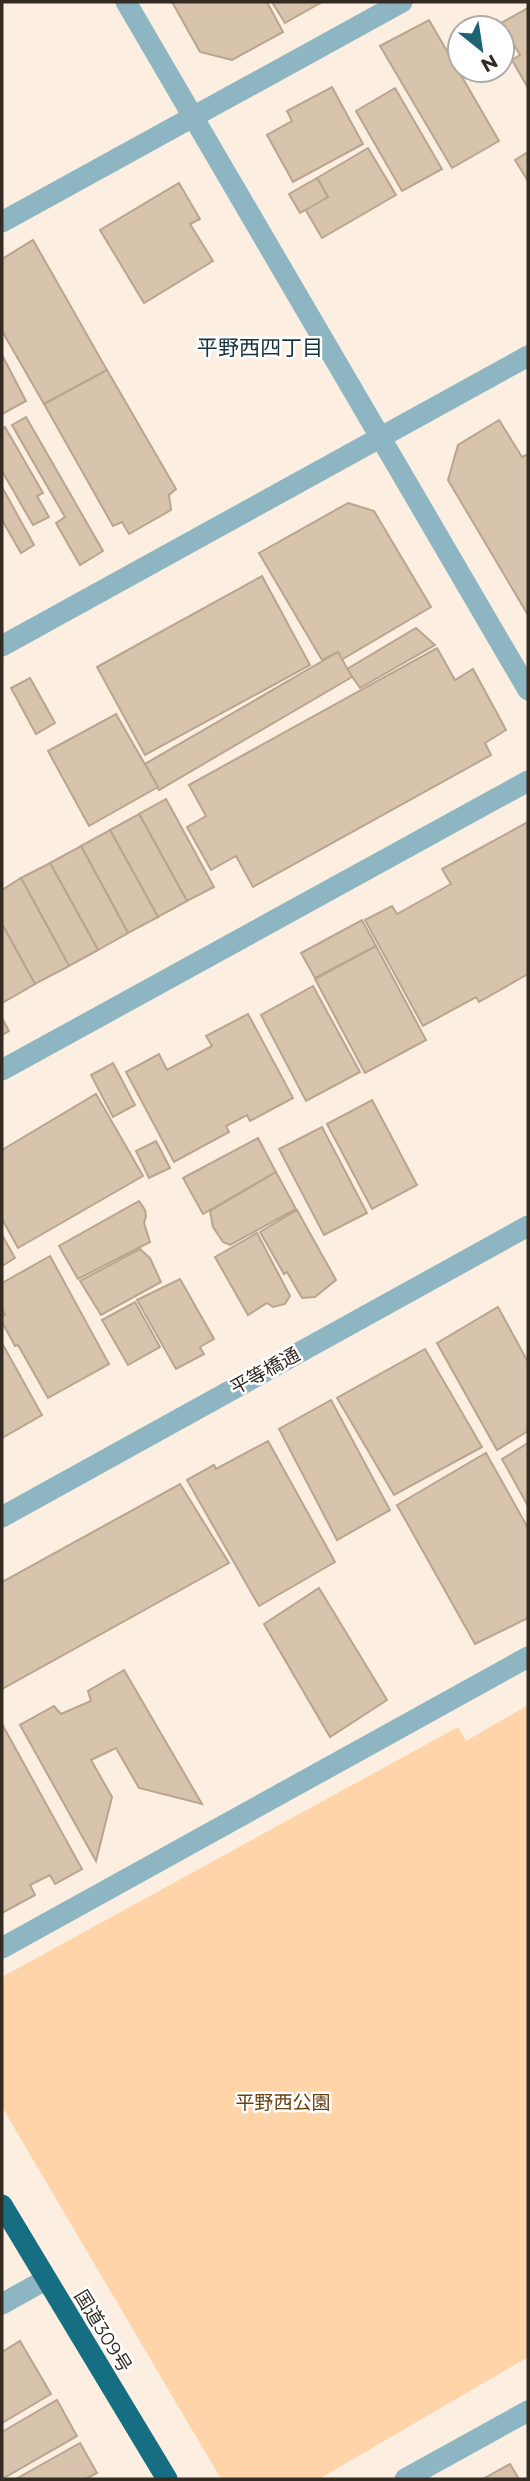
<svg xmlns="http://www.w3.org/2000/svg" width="530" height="2481" font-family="Montserrat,'Noto Sans JP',sans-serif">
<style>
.green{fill:#fed4a8}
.building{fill:#d8c3ac;stroke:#b9a58f;stroke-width:2}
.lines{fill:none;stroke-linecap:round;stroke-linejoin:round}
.minor{stroke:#8db6c2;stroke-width:21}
.highway{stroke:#156e82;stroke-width:21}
.labels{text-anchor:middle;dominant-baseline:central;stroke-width:5;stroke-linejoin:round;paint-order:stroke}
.street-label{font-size:19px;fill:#342c23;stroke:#fff}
.park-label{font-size:19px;fill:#674110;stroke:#fff}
.neighbourhood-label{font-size:21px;fill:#14333c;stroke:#fff}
</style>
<rect width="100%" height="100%" fill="#fcefe1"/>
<polygon class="green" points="528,1705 528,2357 319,2479 221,2479 2,2107 2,1977 458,1727 466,1741"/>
<g class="building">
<polygon points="172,2 267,2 283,32 232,60 200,52"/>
<polygon points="272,2 322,2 285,23"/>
<polygon points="528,8 528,88 512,60 520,55 501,23"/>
<polygon points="429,20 499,141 452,168 380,46"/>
<polygon points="332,87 363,144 293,182 267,135 292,121 287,111"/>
<polygon points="395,88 442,169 402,191 356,111"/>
<polygon points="368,148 396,195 322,238 305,209 328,197 317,178"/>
<polygon points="528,152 528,181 515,160"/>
<polygon points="317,178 328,197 300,213 289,194"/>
<polygon points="179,183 200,219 190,224 213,261 144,303 100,230"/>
<polygon points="33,240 107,370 44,404 2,331 2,259"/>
<polygon points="2,355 26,401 2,414"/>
<polygon points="107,370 176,489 169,495 171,510 129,534 122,522 113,526 44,404"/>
<polygon points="26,417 103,551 80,565 56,523 65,517 12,425"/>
<polygon points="499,420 522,457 528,454 528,615 448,480 458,445"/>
<polygon points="5,427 43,493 37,496 49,517 33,525 2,471 2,429"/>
<polygon points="2,487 34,545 21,553 2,520"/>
<polygon points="348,503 374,511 431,607 341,660 338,652 322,660 259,553"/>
<polygon points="262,576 310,665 145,755 97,667"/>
<polygon points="416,628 435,645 360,688 347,669"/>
<polygon points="437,648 455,680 473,669 506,730 485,743 491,755 253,887 236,856 211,870 187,827 206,816 189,785"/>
<polygon points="338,652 352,677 159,790 145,764"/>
<polygon points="30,678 55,723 36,734 11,688"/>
<polygon points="116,714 158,787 89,826 48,751"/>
<polygon points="166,799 214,887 187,901 139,814"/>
<polygon points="139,814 187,901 158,917 110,830"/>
<polygon points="528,822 528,974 479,1002 476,997 423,1026 365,920 392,906 397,914 451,884 442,869"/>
<polygon points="110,830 158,917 128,933 81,846"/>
<polygon points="81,846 128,933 98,950 50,863"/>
<polygon points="50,863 98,950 69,966 21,878"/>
<polygon points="21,878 69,966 35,984 2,924 2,890"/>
<polygon points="362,920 376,946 315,978 301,953"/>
<polygon points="2,924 35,984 2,1003"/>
<polygon points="376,946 426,1040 365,1073 315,979"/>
<polygon points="313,986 360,1072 306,1101 261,1015"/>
<polygon points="248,1014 293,1098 250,1121 247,1115 226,1126 229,1132 174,1162 126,1072 159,1054 167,1070 212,1046 206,1036"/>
<polygon points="2,1018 9,1031 2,1035"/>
<polygon points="113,1063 135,1105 113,1117 91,1075"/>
<polygon points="96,1094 143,1176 18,1248 2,1219 2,1150"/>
<polygon points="372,1100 417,1185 372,1209 327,1124"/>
<polygon points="322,1127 367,1213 324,1235 279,1149"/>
<polygon points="258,1138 276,1172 203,1214 183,1178"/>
<polygon points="156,1141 170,1168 149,1178 136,1151"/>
<polygon points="276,1172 296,1209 230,1245 223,1242 213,1227 210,1211"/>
<polygon points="139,1201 145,1210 146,1216 144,1223 150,1242 78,1279 59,1246"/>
<polygon points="297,1210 336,1280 315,1297 302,1298 287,1272 284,1274 260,1232"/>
<polygon points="257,1233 290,1296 285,1304 273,1307 267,1303 248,1315 215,1257"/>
<polygon points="2,1235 15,1258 2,1266"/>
<polygon points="140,1249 150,1258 161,1282 101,1315 80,1281"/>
<polygon points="50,1256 109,1364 48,1398 18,1345 15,1346 2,1322 2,1317 5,1315 2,1309 2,1283"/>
<polygon points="180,1279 214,1339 200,1347 204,1354 176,1369 137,1300"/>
<polygon points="135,1302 160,1347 128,1365 102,1320"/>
<polygon points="498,1307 528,1362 528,1431 497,1450 437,1343"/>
<polygon points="2,1343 42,1415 2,1438"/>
<polygon points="425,1349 482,1447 394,1495 337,1398"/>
<polygon points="331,1400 390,1510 337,1540 279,1429"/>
<polygon points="268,1441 335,1562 259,1606 187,1480 214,1465 216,1469"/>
<polygon points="528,1443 528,1506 502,1459"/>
<polygon points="486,1453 528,1528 528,1618 475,1644 397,1505"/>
<polygon points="180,1484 229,1563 2,1689 2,1582"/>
<polygon points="319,1588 387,1700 330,1737 264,1624"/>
<polygon points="124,1670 202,1804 139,1788 116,1748 91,1760 112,1797 96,1861 20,1725 54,1706 61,1714 91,1701 88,1691"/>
<polygon points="2,1724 82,1869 55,1884 50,1875 30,1885 35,1895 2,1913"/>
<polygon points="20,2341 51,2394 2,2423 2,2352"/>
<polygon points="57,2400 77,2436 2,2479 2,2432"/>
<polygon points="80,2443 97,2473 85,2479 16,2479"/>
<polygon points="510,2464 519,2479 483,2479"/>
</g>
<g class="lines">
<g class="minor">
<polyline points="126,2 528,690"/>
<polyline points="2,222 402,2"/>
<polyline points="2,646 528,356"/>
<polyline points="2,1070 528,781"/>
<polyline points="2,1517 528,1226"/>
<polyline points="2,1948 528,1657"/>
<polyline points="2,2304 45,2280"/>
<polyline points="405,2479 528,2411"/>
</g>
<polyline class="highway" points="2,2205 167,2479"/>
</g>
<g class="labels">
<g class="street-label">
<text transform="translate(265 1371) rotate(-29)">平等橋通</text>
<text transform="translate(103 2331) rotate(59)">国道309号</text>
</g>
<g class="park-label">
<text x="283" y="2102">平野西公園</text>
</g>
<g class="neighbourhood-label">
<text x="260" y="347">平野西四丁目</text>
</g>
</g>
<rect width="530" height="2481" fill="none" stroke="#342c23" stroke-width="7"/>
<g transform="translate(481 49) rotate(150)"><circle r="33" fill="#ffffff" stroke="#aeaba7" stroke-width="2"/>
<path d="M0-5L12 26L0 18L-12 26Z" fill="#1e6375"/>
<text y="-10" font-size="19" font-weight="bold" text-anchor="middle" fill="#342c23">N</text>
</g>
</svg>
